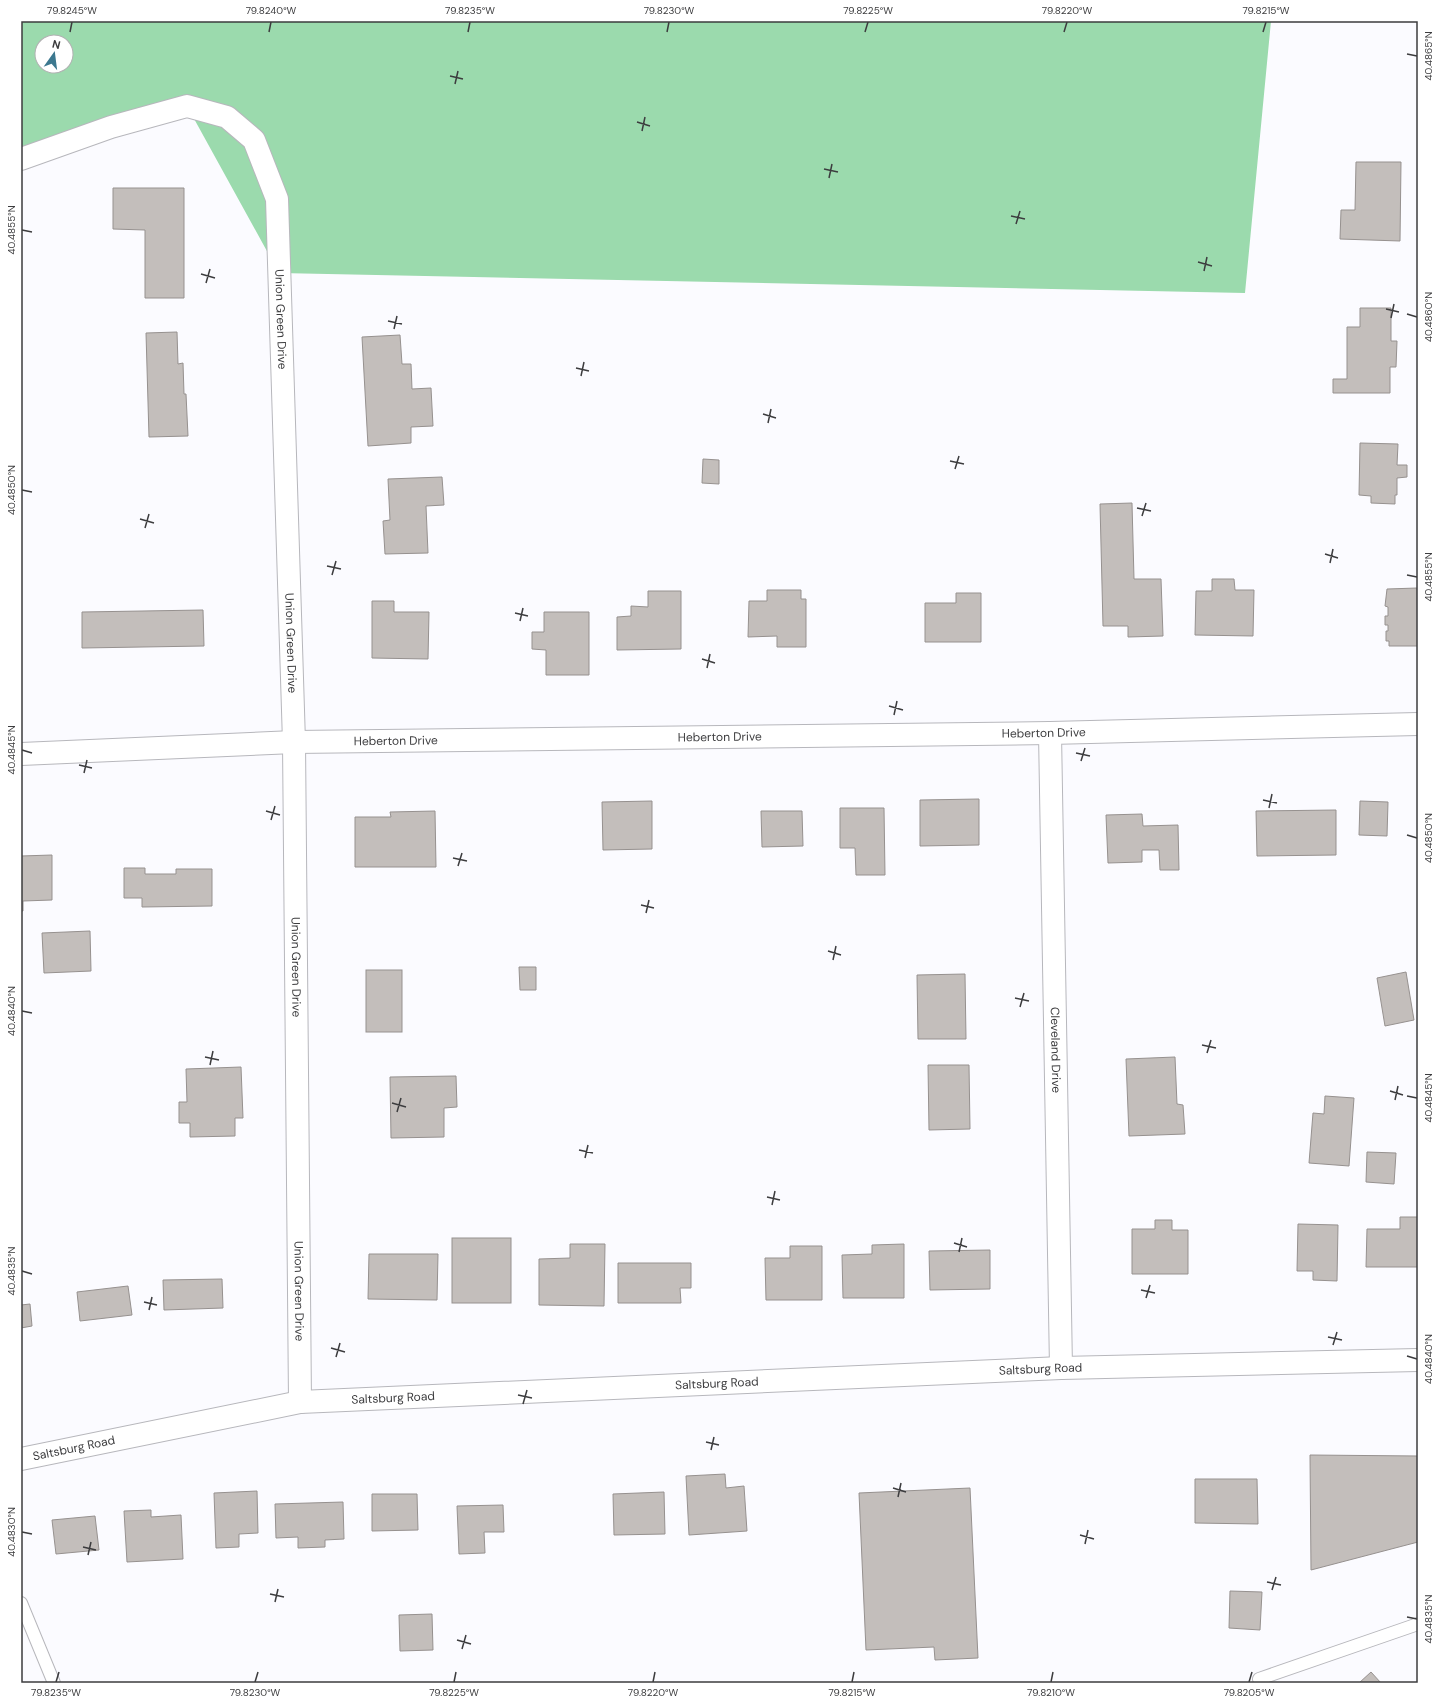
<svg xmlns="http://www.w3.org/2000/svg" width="1439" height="1704" font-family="'DM Sans',sans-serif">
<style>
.forest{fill:#9bdaad;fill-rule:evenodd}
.building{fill:#c3bebb;stroke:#96918f}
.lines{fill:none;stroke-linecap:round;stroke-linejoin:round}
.service-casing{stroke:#b7b7bc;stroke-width:14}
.minor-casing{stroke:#b7b7bc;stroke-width:24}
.secondary-casing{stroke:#b7b7bc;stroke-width:24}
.service{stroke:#fff;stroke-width:12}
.minor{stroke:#fff;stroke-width:22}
.secondary{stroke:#fff;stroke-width:22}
.ticks{fill:none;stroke:#3c3c3e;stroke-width:1.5}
.labels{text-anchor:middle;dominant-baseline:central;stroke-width:3.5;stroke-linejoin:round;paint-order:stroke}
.street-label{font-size:12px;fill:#3c3c3e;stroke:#fff}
.neatline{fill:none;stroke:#3c3c3e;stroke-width:1.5}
.ticks-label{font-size:10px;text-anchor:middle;fill:#3c3c3e}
</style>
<rect width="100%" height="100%" fill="#fbfbff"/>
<path class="forest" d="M 21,21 L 1271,21 L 1245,293 L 279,273 L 187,106 L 21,162 ZM 42,42 L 66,42 L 66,66 L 42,66 Z"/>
<g class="building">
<polygon points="1356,162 1401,162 1400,241 1340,239 1341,210 1355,210"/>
<polygon points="113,188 184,188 184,298 145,298 145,230 113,229"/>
<polygon points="1360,308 1391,308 1391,341 1397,341 1396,367 1390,367 1390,393 1333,393 1333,379 1347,379 1347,327 1360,327"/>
<polygon points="177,332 178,364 183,363 184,394 186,394 188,436 149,437 146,333"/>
<polygon points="400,335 402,364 411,364 412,389 431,388 433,426 411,427 411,443 368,446 362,337"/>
<polygon points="1360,443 1398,444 1397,465 1407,465 1407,477 1397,478 1397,495 1395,495 1395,504 1371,503 1371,496 1359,495"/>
<polygon points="703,459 719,460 719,484 702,483"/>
<polygon points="442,477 444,505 426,506 428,553 385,554 383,521 390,520 388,479"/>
<polygon points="1132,503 1134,579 1161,579 1163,636 1128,637 1128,626 1103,626 1100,504"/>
<polygon points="1212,579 1234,579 1235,590 1254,590 1253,636 1195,635 1196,591 1212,591"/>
<polygon points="1417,588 1418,646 1389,646 1389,641 1386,641 1386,631 1388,631 1388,625 1385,625 1385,616 1388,616 1388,607 1385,606 1387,589"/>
<polygon points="767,590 801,590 801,599 806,599 806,647 777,647 777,636 748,637 749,601 767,601"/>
<polygon points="648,591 681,591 681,649 617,650 617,617 631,616 631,606 648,607"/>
<polygon points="956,593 981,593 981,642 925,642 925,603 956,603"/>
<polygon points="372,601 394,601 394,612 429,612 428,659 372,658"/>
<polygon points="203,610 204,646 82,648 82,612"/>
<polygon points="544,612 589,612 589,675 546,675 546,650 532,649 532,632 544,632"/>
<polygon points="979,799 979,845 920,846 920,800"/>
<polygon points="652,801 652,849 603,850 602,802"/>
<polygon points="1360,801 1388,802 1387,836 1359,835"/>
<polygon points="840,808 884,808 885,875 856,875 855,848 840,848"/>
<polygon points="1336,810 1336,855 1257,856 1256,811"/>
<polygon points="435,811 436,867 355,867 355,817 391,817 390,812"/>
<polygon points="761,811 802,811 803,846 762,847"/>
<polygon points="1142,814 1143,826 1178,825 1179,870 1160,870 1159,850 1142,850 1142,862 1108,863 1106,815"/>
<polygon points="52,855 52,900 23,901 23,911 21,911 21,856"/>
<polygon points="124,868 145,868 145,874 176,874 176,869 212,869 212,906 142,907 142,898 124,898"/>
<polygon points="90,931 91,971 44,973 42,933"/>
<polygon points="519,967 536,967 536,990 520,990"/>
<rect x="366" y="970" width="36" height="62"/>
<polygon points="1406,972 1414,1020 1385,1026 1377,978"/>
<polygon points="965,974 966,1039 918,1039 917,975"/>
<polygon points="1175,1057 1177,1104 1183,1105 1185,1134 1129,1136 1126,1059"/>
<polygon points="928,1065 969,1065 970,1129 929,1130"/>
<polygon points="241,1067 243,1118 235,1118 235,1136 190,1137 190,1123 179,1123 179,1102 187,1102 186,1069"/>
<polygon points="456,1076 457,1107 444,1108 444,1137 391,1138 390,1077"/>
<polygon points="1325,1096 1354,1098 1349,1166 1309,1163 1313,1113 1324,1114"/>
<polygon points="1367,1152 1396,1153 1394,1184 1366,1182"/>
<polygon points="1400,1217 1418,1217 1418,1267 1366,1267 1367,1229 1400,1229"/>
<polygon points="1155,1220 1172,1220 1172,1230 1188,1230 1188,1274 1132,1274 1132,1229 1155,1229"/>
<polygon points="1298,1224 1338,1225 1337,1281 1313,1280 1313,1271 1297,1271"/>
<rect x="452" y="1238" width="59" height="65"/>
<polygon points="570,1244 605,1244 604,1306 539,1305 539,1259 570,1258"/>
<polygon points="904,1244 904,1298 843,1298 842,1255 872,1254 872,1245"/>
<polygon points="790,1246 822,1246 822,1300 766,1300 765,1258 790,1258"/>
<polygon points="990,1250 990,1289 930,1290 929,1251"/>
<polygon points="369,1254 438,1254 437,1300 368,1299"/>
<polygon points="618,1263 691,1263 691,1288 680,1288 681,1303 618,1303"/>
<polygon points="222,1279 223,1308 164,1310 163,1280"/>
<polygon points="128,1286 132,1315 80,1321 77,1292"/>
<polygon points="21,1302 21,1305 30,1304 32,1326 21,1328"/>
<polygon points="1310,1455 1418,1456 1418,1542 1311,1570"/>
<polygon points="725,1474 726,1488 744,1486 747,1531 689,1535 686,1476"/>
<polygon points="1195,1479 1257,1479 1258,1524 1195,1523"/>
<polygon points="970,1488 978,1658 935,1660 934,1647 866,1650 859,1493"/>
<polygon points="257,1491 258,1533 239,1534 239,1547 216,1548 214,1493"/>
<polygon points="664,1492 665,1534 614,1535 613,1494"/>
<polygon points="372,1494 417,1494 418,1530 372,1531"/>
<polygon points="343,1502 344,1539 325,1540 325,1547 298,1548 298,1537 276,1538 275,1504"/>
<polygon points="503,1505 504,1532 484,1532 485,1553 459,1554 457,1506"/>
<polygon points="151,1510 151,1517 181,1515 183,1559 127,1562 124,1511"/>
<polygon points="95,1516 99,1550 56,1554 52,1520"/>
<polygon points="1230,1591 1262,1592 1260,1630 1229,1628"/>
<polygon points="432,1614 433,1650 400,1651 399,1615"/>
<polygon points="1371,1672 1381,1683 1359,1683"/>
</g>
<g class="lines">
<defs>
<g id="service">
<polyline points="21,1603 54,1683"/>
<polyline points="1259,1679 1418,1624"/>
</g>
<g id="minor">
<path id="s1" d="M 21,159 L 111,127 L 187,106 L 227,117 L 254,140 L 277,199 L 294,742 L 300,1402"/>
<path id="s2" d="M 1050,733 L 1061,1368"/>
<path id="s3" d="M 21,754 L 294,742 L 1050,733 L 1418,724"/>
</g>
<g id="secondary">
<path id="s4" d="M 21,1459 L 300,1402 L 1061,1368 L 1418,1360"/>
</g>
</defs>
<use href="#service" class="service-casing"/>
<use href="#minor" class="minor-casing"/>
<use href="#secondary" class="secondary-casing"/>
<use href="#service" class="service"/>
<use href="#minor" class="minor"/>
<use href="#secondary" class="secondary"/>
</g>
<path class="ticks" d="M 70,32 L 72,22M 269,32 L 271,22M 468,32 L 470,22M 667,32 L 669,22M 865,32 L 868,22M 1064,32 L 1067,22M 1263,32 L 1266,22M 1407,54 L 1417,56M 450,76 L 463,79M 455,84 L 458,71M 637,122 L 650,126M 642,131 L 645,117M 824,169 L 838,172M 829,178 L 832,164M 1011,216 L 1025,219M 1016,224 L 1020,211M 22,230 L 32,232M 1198,262 L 1212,266M 1204,271 L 1207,257M 201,274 L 215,278M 206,283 L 210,269M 1386,309 L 1399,312M 1407,314 L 1417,317M 1391,318 L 1394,304M 388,321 L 402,324M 394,329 L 397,316M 576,368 L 589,371M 581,376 L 584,362M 763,414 L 776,418M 768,423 L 771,409M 950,461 L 964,464M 955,469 L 959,456M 22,490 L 32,492M 1137,508 L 1151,511M 1142,516 L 1146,503M 140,519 L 154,523M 145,528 L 149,514M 1325,554 L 1338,558M 1330,563 L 1333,549M 327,566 L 341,569M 332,575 L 336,561M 1407,575 L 1417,577M 515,613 L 528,616M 520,621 L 523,608M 702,659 L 715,663M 707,668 L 710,654M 889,706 L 903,710M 894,715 L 897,701M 22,750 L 32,753M 1076,753 L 1090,756M 1081,761 L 1085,748M 79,765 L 92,768M 84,773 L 87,760M 1263,800 L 1277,803M 1269,808 L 1272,794M 266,811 L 280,815M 271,820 L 275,806M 1407,835 L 1417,838M 453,858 L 467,861M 458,866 L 462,853M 641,905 L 654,908M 646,913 L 649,900M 828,951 L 841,955M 833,960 L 836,946M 1015,998 L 1029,1001M 1020,1007 L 1024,993M 22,1011 L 32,1013M 1202,1045 L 1216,1048M 1207,1053 L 1211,1040M 205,1057 L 219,1060M 210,1065 L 213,1051M 1390,1091 L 1403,1095M 1407,1096 L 1417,1098M 1395,1100 L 1398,1086M 392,1103 L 406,1107M 397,1112 L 401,1098M 579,1150 L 593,1153M 585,1158 L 588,1145M 767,1197 L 780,1200M 772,1205 L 775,1191M 954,1243 L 967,1247M 959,1252 L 962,1238M 22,1271 L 32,1274M 1141,1290 L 1155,1293M 1146,1298 L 1150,1285M 144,1302 L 157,1305M 149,1310 L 152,1297M 1328,1337 L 1342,1340M 1333,1345 L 1337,1332M 331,1348 L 345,1352M 1407,1356 L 1417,1359M 336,1357 L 340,1343M 518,1395 L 532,1398M 523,1404 L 527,1390M 706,1442 L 719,1445M 711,1450 L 714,1437M 893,1488 L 906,1492M 898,1497 L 901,1483M 22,1532 L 32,1534M 1080,1535 L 1094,1539M 1085,1544 L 1088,1530M 83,1547 L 96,1550M 88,1555 L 91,1542M 1267,1582 L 1281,1585M 1272,1590 L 1276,1577M 270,1594 L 284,1597M 275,1602 L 278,1589M 1407,1617 L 1417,1619M 457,1640 L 471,1644M 462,1649 L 466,1635M 56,1682 L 59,1672M 255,1682 L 258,1672M 454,1682 L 456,1672M 653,1682 L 655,1672M 852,1682 L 854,1672M 1051,1682 L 1053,1672M 1249,1682 L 1252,1672"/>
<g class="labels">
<g class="street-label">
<text stroke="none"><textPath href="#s1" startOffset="435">Union Green Drive</textPath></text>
<text stroke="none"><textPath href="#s1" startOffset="759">Union Green Drive</textPath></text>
<text stroke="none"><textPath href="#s3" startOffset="1023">Heberton Drive</textPath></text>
<text stroke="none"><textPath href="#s3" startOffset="699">Heberton Drive</textPath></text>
<text stroke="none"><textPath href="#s3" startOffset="375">Heberton Drive</textPath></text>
<text stroke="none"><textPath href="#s1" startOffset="1083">Union Green Drive</textPath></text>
<text stroke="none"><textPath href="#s2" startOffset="317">Cleveland Drive</textPath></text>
<text stroke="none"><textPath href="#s1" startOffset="1407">Union Green Drive</textPath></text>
<text stroke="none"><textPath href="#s4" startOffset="1026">Saltsburg Road</textPath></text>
<text stroke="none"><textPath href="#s4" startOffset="702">Saltsburg Road</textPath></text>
<text stroke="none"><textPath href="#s4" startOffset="378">Saltsburg Road</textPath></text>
<text stroke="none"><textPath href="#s4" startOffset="54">Saltsburg Road</textPath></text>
</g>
</g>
<rect width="1439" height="1704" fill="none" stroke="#ffffff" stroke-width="44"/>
<g transform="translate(54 54) rotate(14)"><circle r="19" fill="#ffffff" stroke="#b1b1b2"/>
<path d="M0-3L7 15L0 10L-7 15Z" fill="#3c788f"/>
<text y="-6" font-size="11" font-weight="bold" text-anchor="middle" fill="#3c3c3e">N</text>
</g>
<rect x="22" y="22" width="1395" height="1660" class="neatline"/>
<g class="ticks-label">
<text x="72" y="14">79.8245°W</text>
<text x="271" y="14">79.8240°W</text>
<text x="470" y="14">79.8235°W</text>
<text x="669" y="14">79.8230°W</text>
<text x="868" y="14">79.8225°W</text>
<text x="1067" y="14">79.8220°W</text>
<text x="1266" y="14">79.8215°W</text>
<text transform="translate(1428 56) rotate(-90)" y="4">40.4865°N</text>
<text transform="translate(11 230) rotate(-90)" y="4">40.4855°N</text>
<text transform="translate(1428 317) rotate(-90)" y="4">40.4860°N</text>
<text transform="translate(11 490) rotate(-90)" y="4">40.4850°N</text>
<text transform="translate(1428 577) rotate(-90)" y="4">40.4855°N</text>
<text transform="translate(11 750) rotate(-90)" y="4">40.4845°N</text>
<text transform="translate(1428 838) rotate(-90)" y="4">40.4850°N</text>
<text transform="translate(11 1011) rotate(-90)" y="4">40.4840°N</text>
<text transform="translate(1428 1098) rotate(-90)" y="4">40.4845°N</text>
<text transform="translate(11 1271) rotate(-90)" y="4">40.4835°N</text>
<text transform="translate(1428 1359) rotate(-90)" y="4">40.4840°N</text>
<text transform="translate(11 1532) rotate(-90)" y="4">40.4830°N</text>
<text transform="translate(1428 1619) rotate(-90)" y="4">40.4835°N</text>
<text x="56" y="1696">79.8235°W</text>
<text x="255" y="1696">79.8230°W</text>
<text x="454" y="1696">79.8225°W</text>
<text x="653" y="1696">79.8220°W</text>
<text x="852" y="1696">79.8215°W</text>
<text x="1051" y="1696">79.8210°W</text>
<text x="1249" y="1696">79.8205°W</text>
</g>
</svg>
